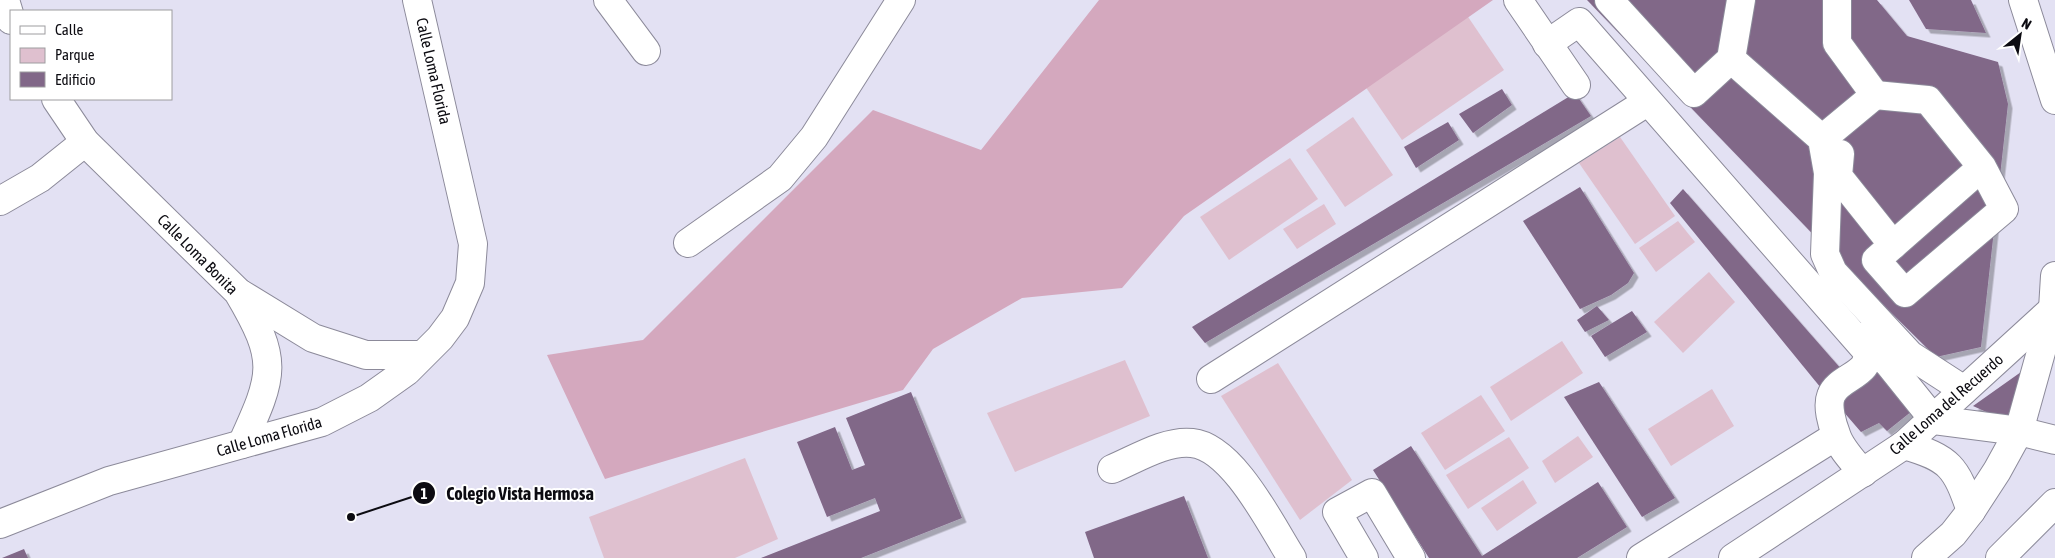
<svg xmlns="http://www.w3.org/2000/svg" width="2055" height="558" font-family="'Asap Condensed',sans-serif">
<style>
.green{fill:#dfc0cf}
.forest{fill:#d4a8be}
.building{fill:#816788;filter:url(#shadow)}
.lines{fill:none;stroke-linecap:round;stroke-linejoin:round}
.minor-casing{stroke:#8c8a9a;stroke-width:30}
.major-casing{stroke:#8c8a9a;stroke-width:30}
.minor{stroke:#fff;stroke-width:28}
.major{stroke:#fff;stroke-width:28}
.labels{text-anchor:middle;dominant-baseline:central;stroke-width:4;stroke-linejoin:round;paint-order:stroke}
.street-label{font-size:16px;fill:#0c0b11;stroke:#fff}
.leader{fill:none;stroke:#0c0b11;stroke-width:2}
.callout-dot{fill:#0c0b11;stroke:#fff;stroke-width:2}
.mark-label{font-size:15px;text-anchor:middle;font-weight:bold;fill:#fff}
.callout-label{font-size:18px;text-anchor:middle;font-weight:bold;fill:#0c0b11;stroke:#fff;stroke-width:4;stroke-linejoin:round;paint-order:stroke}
</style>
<defs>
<filter id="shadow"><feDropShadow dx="4.5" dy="4.5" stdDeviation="0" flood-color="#0004"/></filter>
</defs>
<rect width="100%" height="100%" fill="#e3e1f3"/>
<g class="green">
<polygon points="1460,5 1504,70 1402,140 1356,73"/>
<polygon points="1353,117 1393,175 1345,207 1306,150"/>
<polygon points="1620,137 1675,216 1635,244 1579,163"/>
<polygon points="1290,158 1318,199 1229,260 1200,217"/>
<polygon points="1324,204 1336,224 1297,249 1283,229"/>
<polygon points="1678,221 1695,242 1656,272 1639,248"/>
<polygon points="1709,272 1735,302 1683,353 1654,322"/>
<polygon points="1562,341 1583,373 1511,421 1490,387"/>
<polygon points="1125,360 1150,416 1015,472 987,413"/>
<polygon points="1278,363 1352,480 1300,520 1221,396"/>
<polygon points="1712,389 1734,426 1671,466 1648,429"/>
<polygon points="1481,395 1505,431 1445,470 1421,433"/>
<polygon points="1578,436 1593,457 1555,483 1542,461"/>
<polygon points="1509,437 1529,468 1468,509 1446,475"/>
<polygon points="745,458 778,539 735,558 604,558 589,517"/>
<polygon points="1523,480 1537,503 1497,531 1481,508"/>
</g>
<polygon class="forest" points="1099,0 1493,0 1184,216 1122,288 1022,298 933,349 903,390 605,479 547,355 643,340 873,110 981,150"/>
<g class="building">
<polygon points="1587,0 1877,0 1907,36 1998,62 2008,104 1981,347 1936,357 1832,254"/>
<polygon points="1909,0 1971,0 1986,33 1926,29"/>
<polygon points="1502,89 1512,105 1473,133 1459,114"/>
<polygon points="1575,93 1591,116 1205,343 1192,327"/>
<polygon points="1448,122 1459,140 1416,168 1404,147"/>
<polygon points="1580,187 1634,273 1628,283 1611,295 1580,309 1523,221"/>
<polygon points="1683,189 1842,370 1821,388 1670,203"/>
<polygon points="1597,306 1609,320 1585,332 1577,320"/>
<polygon points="1632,311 1647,332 1605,357 1591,336"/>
<polygon points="1879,370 1912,411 1887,431 1879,423 1861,432 1836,403 1848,390"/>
<polygon points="2021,372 2009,422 1973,406"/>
<polygon points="1599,382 1675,498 1642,517 1564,397"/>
<polygon points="911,392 962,518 861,558 761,558 880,511 875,498 827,517 797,442 835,427 852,470 865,465 846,418"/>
<polygon points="1411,446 1482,556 1598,482 1627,527 1577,558 1429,558 1373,470"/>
<polygon points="1184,496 1208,558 1094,558 1085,532"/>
<polygon points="24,549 28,558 2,558"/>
</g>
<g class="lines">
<defs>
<g id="minor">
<polyline points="5,0 11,20"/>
<polyline points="608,0 646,51"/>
<polyline points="1518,0 1576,85"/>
<polyline points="1609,0 1694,93 1731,59 1741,0"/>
<path d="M 1547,44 L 1579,22 L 1866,350 C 1874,375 1838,376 1831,396 C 1827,406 1832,424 1836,434 C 1840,448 1854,462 1863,473"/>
<polyline points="1731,59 1822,139 1828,173 1825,254 1833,272 1910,355 1964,390"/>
<polyline points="1875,95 1928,100 1982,167 2004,209 1905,293 1876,260 1982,167"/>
<path d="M 56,99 L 85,142 L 238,292 C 279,361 274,374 242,444"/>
<polyline points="1822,139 1875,95 1837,43 1837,0"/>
<polyline points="1840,154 1838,176 1893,245"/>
<polyline points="0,201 40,178 85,142"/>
<polyline points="688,243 780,178 814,137 901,0"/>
<polyline points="241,294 313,338 366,355 422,355"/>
<polyline points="1861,337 1889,364 1934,420 2019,431"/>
<polyline points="1211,379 1647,102"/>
<path d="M 1112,469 C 1136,459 1166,440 1192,443 C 1233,447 1271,525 1292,558"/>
<polyline points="0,524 109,481 322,422 369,398 407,371 440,338 455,318 470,283 473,244 417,0"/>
<polyline points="1364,558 1337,512 1372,493 1411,558"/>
<polyline points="1641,558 1836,436"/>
<polyline points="1733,558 1904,445 2053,309"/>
</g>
<g id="major">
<polyline points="2023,0 2055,100"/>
<polyline points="2019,431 2055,440"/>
<path d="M 1904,445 C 1950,458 1956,467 1971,511"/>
<polyline points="1926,558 1953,534 1971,511 1997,471 2019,431 2053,309 2055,276"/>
<polyline points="2000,558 2055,503"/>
</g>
</defs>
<use href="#minor" class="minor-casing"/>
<use href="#major" class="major-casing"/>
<use href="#minor" class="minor"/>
<use href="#major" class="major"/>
</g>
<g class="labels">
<g class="street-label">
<text transform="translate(434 71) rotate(77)">Calle Loma Florida</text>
<text transform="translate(198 254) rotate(45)">Calle Loma Bonita</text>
<text transform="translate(1946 404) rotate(-41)">Calle Loma del Recuerdo</text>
<text transform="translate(269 436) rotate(-16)">Calle Loma Florida</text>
</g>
</g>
<path class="leader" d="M351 517L424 493"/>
<g class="callout-dot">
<circle cx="351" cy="517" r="5"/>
<circle cx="424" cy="493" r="12"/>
</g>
<g class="mark-label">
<text x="424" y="499">1</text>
</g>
<g class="callout-label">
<text x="520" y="500">Colegio Vista Hermosa</text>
</g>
<rect x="10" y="10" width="162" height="90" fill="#ffffff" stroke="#9e9da0"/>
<rect x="20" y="26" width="25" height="8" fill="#ffffff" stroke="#9e9da0"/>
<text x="55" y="35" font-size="15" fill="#0c0b11">Calle</text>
<rect x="20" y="48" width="25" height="15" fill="#dfc0cf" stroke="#9e9da0"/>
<text x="55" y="60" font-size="15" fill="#0c0b11">Parque</text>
<rect x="20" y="72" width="25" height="15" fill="#816788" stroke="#9e9da0"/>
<text x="55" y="85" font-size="15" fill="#0c0b11">Edificio</text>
<g transform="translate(2020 35) rotate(30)" stroke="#ffffff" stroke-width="4" paint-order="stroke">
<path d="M0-4L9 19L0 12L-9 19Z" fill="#0c0b11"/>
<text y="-8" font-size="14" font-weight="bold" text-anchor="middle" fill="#0c0b11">N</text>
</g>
</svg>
